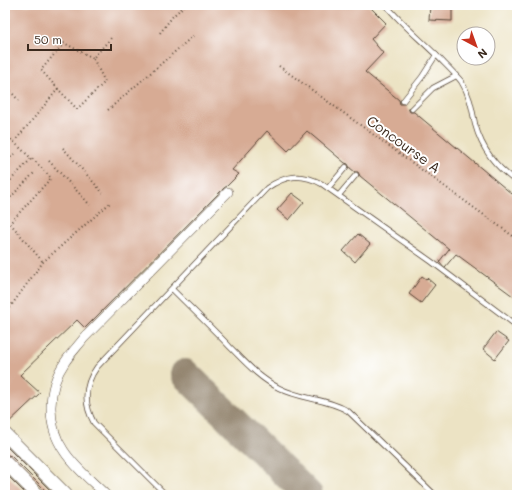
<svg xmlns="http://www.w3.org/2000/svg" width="522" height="500" font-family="Mali,sans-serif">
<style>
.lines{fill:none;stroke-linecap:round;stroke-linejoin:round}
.taxiway{stroke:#948671;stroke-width:30}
.building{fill:#d7ab94}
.lane-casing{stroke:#564637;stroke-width:6}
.street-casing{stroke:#564637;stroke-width:10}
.secondary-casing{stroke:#564637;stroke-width:14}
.path{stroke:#564637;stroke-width:2;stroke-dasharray:1 3;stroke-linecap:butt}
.lane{stroke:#fff;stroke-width:4.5}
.street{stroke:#fff;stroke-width:9}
.secondary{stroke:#fff;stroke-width:13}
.labels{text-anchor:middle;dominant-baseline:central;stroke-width:4;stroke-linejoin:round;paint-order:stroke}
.street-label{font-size:14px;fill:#3b2a1e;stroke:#fff}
</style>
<rect width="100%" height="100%" fill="#fff"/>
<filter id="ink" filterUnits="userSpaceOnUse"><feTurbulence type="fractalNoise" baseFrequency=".025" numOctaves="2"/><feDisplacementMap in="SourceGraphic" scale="8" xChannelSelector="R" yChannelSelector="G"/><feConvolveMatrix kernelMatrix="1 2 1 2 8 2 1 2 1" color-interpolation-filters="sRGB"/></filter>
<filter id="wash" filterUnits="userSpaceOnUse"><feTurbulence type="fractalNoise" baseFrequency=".012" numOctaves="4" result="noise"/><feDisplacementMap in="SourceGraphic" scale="16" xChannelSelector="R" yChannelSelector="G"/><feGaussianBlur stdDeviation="0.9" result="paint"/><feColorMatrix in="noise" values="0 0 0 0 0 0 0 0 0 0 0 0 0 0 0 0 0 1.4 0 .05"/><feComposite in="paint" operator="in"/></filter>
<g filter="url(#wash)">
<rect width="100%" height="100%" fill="#ece3c4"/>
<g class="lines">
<polyline class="taxiway" points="185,374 308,495"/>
</g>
<g id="blocks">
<g class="building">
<polygon points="5,5 368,5 386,23 371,39 383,53 365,72 399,100 400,104 404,104 408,108 410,112 414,112 512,194 517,187 517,299 456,254 445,267 439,262 449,249 360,176 358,172 355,172 350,168 348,164 345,163 307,131 288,151 267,131 232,170 239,174 227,186 224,188 85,328 77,320 20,375 40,393 5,426"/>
<polygon points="430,5 452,5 452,21 429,20"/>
<polygon points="292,193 304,202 289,220 277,210"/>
<polygon points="358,234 370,244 355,262 343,251"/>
<polygon points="422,276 426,279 427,278 435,285 421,303 409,294"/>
<polygon points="496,332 509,341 495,359 483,349"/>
<polygon points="5,445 55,495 46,495 44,489 11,456 5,454"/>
<polygon points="5,473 27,495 5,495"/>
</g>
</g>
</g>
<g filter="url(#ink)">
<use href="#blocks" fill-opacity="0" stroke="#564637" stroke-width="1"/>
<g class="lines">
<defs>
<g id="lane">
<path d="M 386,5 C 403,26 425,43 444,63 C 450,69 456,75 461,81 C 470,95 472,109 475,124 C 482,150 496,167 517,182"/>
<polyline points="403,101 422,77 436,55"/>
<polyline points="412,109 433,88 456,76"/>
<polyline points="328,188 346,167"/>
<polyline points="339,195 356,175"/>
<path d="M 172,289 C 191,308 211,327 230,347 C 245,362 259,378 279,388 C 302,400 326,398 348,411 L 435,495"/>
<path d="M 166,495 L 94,423 C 83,403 84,385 97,367 L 267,188 C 286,175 301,173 322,184 L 432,262 L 517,326"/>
</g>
<path id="street" d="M 106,495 C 92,481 75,468 64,451 C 46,425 47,388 65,362 C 71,353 78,346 84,338 L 228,192"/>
<g id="secondary">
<polyline points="5,434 66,495"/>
<polyline points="5,462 38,495"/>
</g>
</defs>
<use href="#lane" class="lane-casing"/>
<use href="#street" class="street-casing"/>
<use href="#secondary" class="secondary-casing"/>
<g class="path">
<polyline points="160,33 173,16 185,5"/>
<polyline points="279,66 517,239"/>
<polyline points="5,85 20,102"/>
<polyline points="58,89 41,70 64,43 93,58"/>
<polyline points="108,110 193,36"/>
<polyline points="5,113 7,115"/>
<polyline points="5,134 32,159"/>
<polyline points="14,142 58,89 77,109 105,82 93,58 111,38"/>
<polyline points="63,148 103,193"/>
<polyline points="49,161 90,205"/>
<polyline points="5,163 14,154"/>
<polyline points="5,186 32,158 51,178 10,223 43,262"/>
<polyline points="5,203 35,172"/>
<polyline points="5,314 43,262 110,203"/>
</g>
<use href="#lane" class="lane"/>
<use href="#street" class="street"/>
<use href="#secondary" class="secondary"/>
</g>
</g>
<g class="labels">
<g class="street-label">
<text transform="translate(404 144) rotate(36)">Concourse A</text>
</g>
</g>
<rect width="522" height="500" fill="none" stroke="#fff" stroke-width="20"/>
<g transform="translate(476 46) rotate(139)"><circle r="19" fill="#ffffff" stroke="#b1aaa5"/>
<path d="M0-3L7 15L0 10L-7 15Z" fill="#c8321e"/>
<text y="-6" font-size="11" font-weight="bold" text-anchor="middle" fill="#3b2a1e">N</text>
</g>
<path d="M28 44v6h83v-6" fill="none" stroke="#3b2a1e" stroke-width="2"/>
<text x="34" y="44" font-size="12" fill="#3b2a1e" stroke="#ffffff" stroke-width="3" paint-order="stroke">50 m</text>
</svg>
